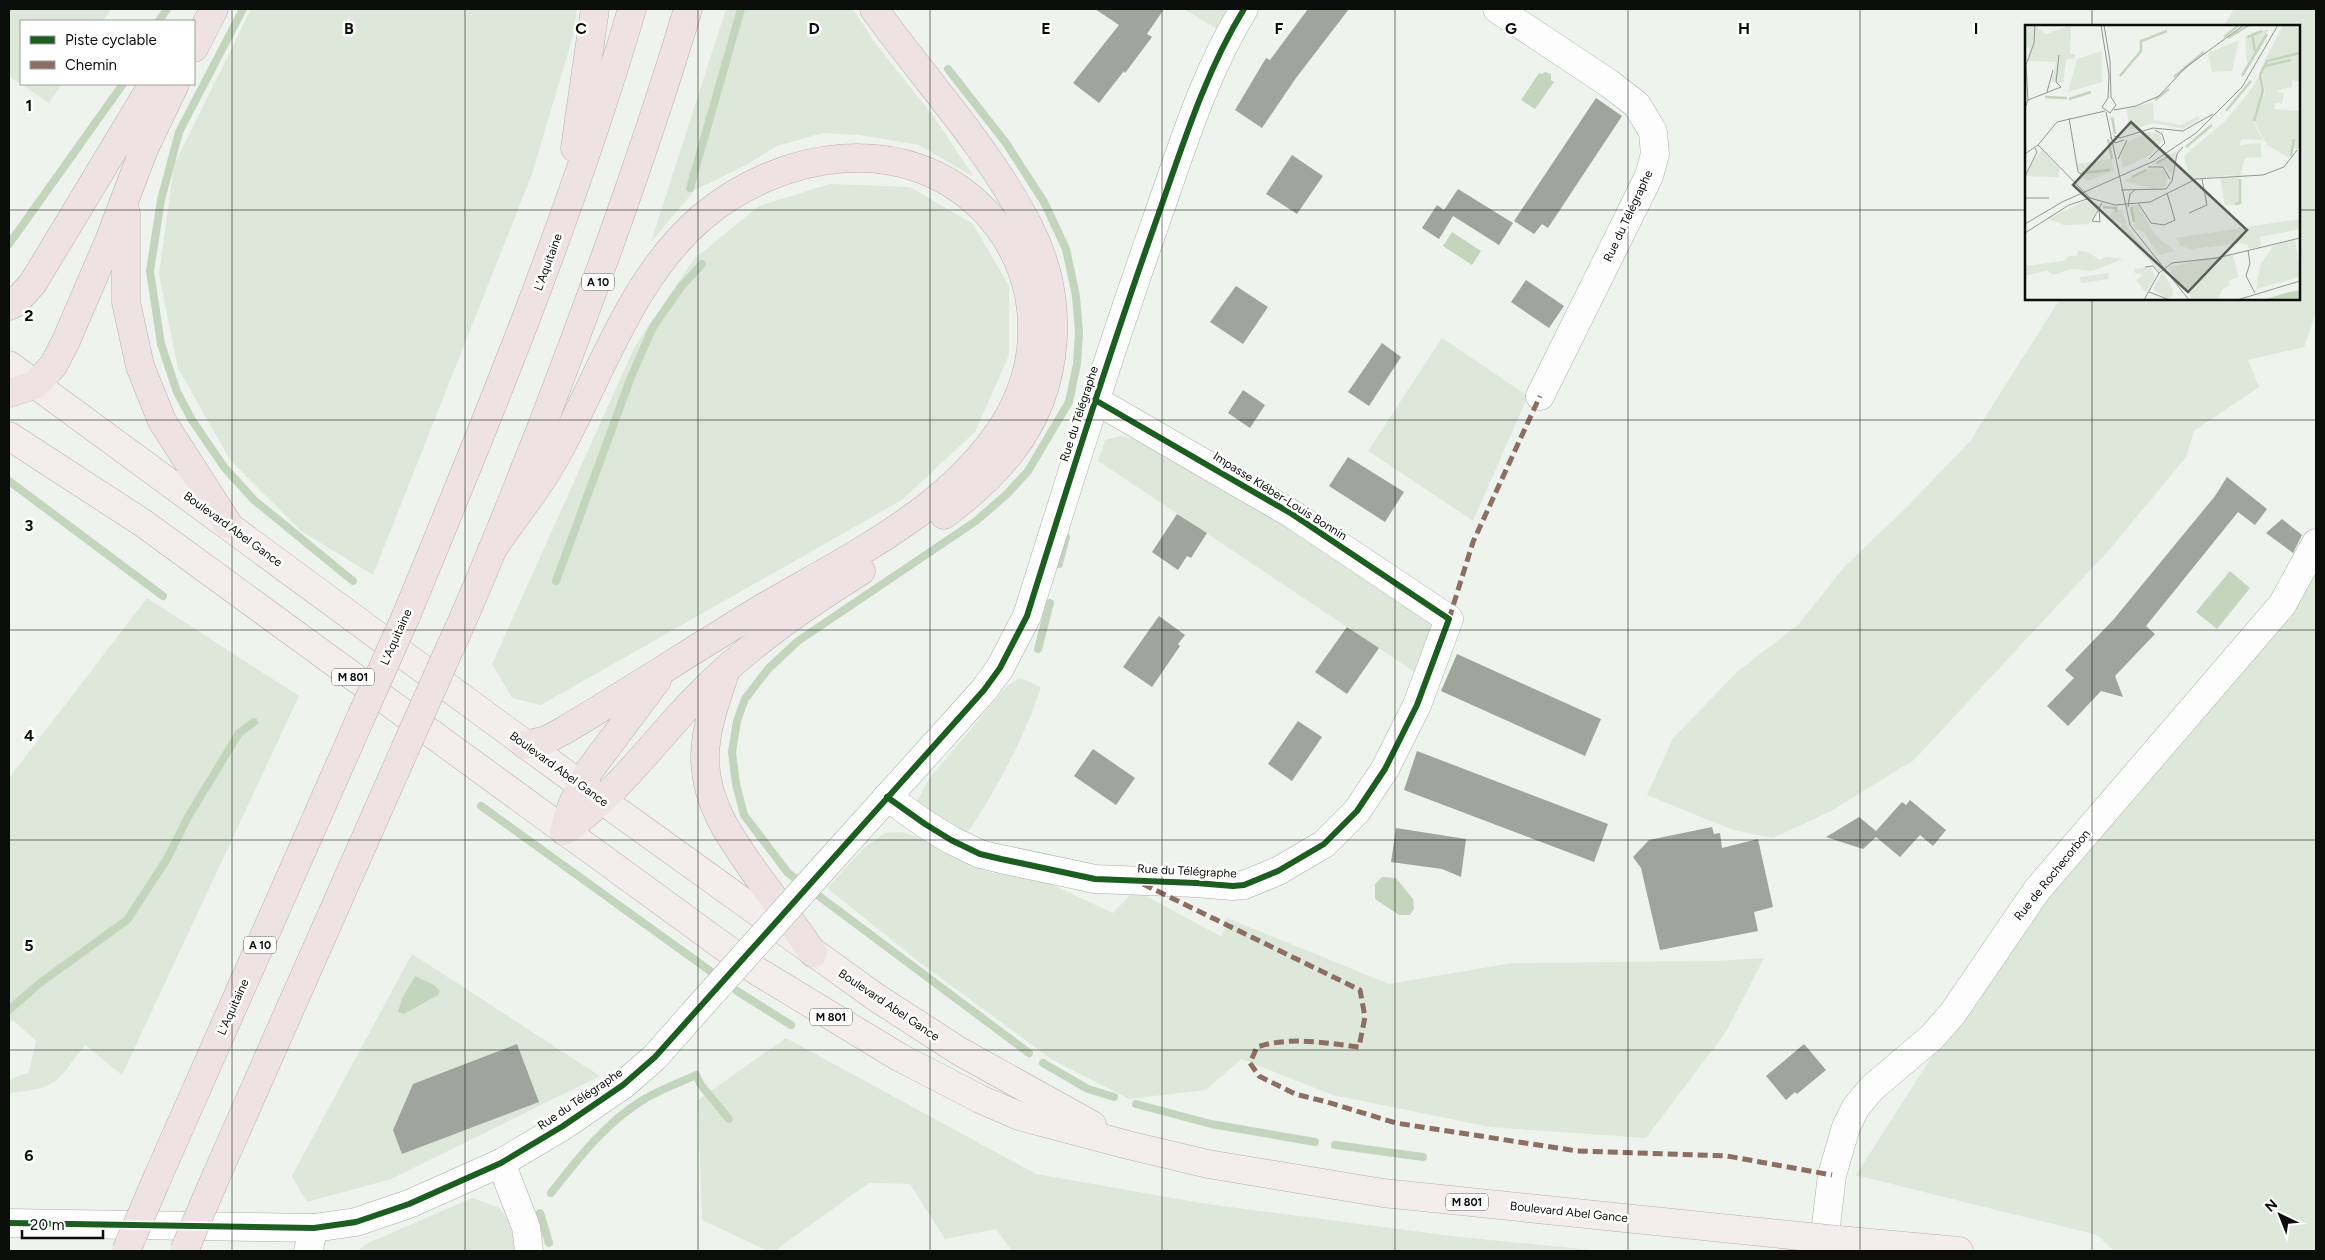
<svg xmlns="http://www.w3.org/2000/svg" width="2325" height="1260" font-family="Figtree,sans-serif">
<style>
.built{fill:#dde7da}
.green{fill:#dee8da}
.water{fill:#c3d5bd}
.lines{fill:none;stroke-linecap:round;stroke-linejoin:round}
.stream{stroke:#c3d5bd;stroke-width:8}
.building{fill:#9fa59d}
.minor-casing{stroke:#acafab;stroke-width:29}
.major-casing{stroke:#b9aeae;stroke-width:29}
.highway-casing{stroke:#b9aeae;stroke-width:29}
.minor{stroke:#fcfdfc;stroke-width:28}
.major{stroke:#f3eded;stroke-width:28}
.highway{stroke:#eee2e4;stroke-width:28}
.minor-bridge-casing{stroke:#acafab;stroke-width:29;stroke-linecap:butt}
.major-bridge-casing{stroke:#b9aeae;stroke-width:29;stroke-linecap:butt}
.highway-bridge-casing{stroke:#b9aeae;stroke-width:29;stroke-linecap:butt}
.minor-bridge{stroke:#fcfdfc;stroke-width:28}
.major-bridge{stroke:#f3eded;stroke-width:28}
.highway-bridge{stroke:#eee2e4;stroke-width:28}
.quiet{stroke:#8d6e63;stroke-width:5;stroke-dasharray:10 5;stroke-linecap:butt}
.cycleway-casing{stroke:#fff;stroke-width:9}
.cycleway{stroke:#1b5e20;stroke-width:6}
.grid{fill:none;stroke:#0a0d09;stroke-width:1;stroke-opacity:0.55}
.labels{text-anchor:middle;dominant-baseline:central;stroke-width:5;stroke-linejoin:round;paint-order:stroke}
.shield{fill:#fff;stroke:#545653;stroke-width:1}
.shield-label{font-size:11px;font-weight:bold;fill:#0a0d09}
.street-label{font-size:12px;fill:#0a0d09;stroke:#fff}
.inset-river{fill:none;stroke:#c3d5bd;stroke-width:2.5}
.inset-road{fill:none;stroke:#939792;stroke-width:1}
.view{fill:#5a5e59;fill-opacity:0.15;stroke:#5a5e59;stroke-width:2.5}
.inset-edge{fill:none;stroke:#0a0d09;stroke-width:2.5}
.grid-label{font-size:16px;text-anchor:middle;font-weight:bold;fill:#0a0d09;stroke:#fff;stroke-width:5;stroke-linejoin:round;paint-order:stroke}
</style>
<rect width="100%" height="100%" fill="#eef3ed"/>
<polygon class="built" points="412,954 600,1076 391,1179 307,1202 292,1176"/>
<g class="green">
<polygon points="9,9 111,9 103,21 21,21 21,84 62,84 49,103 9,76"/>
<polygon points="251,9 577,9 573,36 532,174 373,575 301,531 230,460 178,368 159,275 174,165"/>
<polygon points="726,9 853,9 875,43 934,117 974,177 919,145 860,135 823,133 777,146 746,165 695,190 651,242"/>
<polygon points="1184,9 1233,9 1218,30"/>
<polygon points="2234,9 2316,9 2316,313 2304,347 2248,360 2259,387 2194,431 2186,457 2110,549 1914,760 1831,811 1773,838 1733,830 1647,795 1673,738 1738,671 1798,625 1844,567 1909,505 1970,441 2060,299 2299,299 2299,26 2224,26"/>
<polygon points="830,184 910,187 973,224 1009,286 1009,355 975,432 902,500 541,705 512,698 492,664 635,346 694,259 759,206"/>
<polygon points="1442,338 1528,396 1473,521 1368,451"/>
<polygon points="1120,436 1141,441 1241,496 1435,626 1422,677 1098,461 1105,440"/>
<polygon points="2316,568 2316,1251 2114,1251 2097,1235 1856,1175 2016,925"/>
<path d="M 147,598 L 299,696 L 122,1075 L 85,1045 C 55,1083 60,1088 9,1093 L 9,1080 L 29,1072 L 36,1041 L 13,1020 L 9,1023 L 9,778 Z"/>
<path d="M 1020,678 L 1041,687 C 1023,741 1001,780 971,828 L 964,835 L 918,807 L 917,801 L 929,779 L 1007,686 Z"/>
<polygon points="902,832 920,838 989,872 1046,882 1113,913 1135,890 1222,937 1227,918 1389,984 1512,963 1718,961 1764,958 1726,1032 1646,1138 1490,1127 1333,1095 1241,1059 1206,1090 1129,1099 1051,1059 918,961 827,888 865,847 884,833"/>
<polygon points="786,1038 1036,1174 1207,1204 1460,1237 1601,1251 1012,1251 996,1229 945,1239 910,1184 869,1183 774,1251 768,1251 702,1220 698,1100"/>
<polygon points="472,1198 500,1208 512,1227 518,1251 358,1251 366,1244"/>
</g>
<g class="water">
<polygon points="1545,72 1551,74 1551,80 1554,82 1535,109 1521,100 1539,73 1542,74"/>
<polygon points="1452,232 1481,251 1472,265 1443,246"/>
<polygon points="2230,571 2250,588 2217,629 2196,612"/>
<polygon points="1382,877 1396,878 1413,899 1414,909 1410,915 1399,915 1375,899 1375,884"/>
<polygon points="415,976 434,985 440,991 438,995 404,1014 398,1012 402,999"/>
</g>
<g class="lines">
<g class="stream">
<polyline points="243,9 179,132 161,200 150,271 161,344 177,392 192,420 224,467 254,500 353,581"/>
<polyline points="159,21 167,9"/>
<polyline points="948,69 1006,143 1044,202 1066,249 1076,296 1079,333 1077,364 1069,402 1028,471 1007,494 976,521 798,641 768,669 745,699 737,721 732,752 736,784 744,815 788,873 1029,1053"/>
<polyline points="690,188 741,9"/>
<polyline points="9,244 123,84"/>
<polyline points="9,481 163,596"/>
<polyline points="1059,564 1066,537"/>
<polyline points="556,581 631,377 653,327 681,287 702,264"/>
<polyline points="1038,649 1050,603"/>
<polyline points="481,806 713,973"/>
<polyline points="737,991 791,1025"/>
<polyline points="9,1010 40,983 127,920 167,859 188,817 239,733 254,722"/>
<polyline points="1043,1063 1088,1089 1114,1097"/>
<polyline points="1136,1104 1211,1124 1315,1142"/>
<polyline points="1335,1145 1423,1157"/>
<path d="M 551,1193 C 578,1159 605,1123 643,1100 C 659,1090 679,1083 696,1075 L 701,1085 L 729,1119"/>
<polyline points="540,1213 549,1243"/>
</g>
</g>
<g class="building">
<polygon points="1095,9 1164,9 1147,34 1152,37 1125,73 1124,71 1099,103 1073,83 1119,25"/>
<polygon points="1308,9 1349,9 1296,78 1262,128 1235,110 1266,58 1270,60"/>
<polygon points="1596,98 1622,116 1548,228 1542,224 1534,234 1514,221"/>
<polygon points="1292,155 1323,176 1297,214 1266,194"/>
<polygon points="1458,189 1513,223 1499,245 1453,216 1439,239 1422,228 1437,205 1444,210"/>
<polygon points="1526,280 1564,306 1549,328 1511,302"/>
<polygon points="1236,286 1268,307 1243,344 1210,322"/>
<polygon points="1382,343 1401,357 1369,406 1348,392"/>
<polygon points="1243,390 1265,405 1250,428 1228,413"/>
<polygon points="1348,457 1404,492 1385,522 1329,486"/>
<polygon points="2227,477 2267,509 2255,525 2238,512 2146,626 2155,634 2115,676 2123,697 2101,691 2068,726 2047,706 2074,678 2065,670 2114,619 2215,496"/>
<polygon points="1177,514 1207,533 1191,558 1187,556 1178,570 1152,552"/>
<polygon points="2282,519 2302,535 2293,553 2266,533"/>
<polygon points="1159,616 1185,635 1178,644 1180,646 1152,687 1123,667"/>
<polygon points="1347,627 1379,648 1347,694 1315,672"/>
<polygon points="1457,654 1601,719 1585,756 1441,691"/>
<polygon points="1298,721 1322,737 1292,781 1268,764"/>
<polygon points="1093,749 1135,778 1116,805 1074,776"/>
<polygon points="1417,751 1608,824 1594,862 1404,790"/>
<polygon points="1910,800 1946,830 1933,846 1920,835 1900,857 1876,837 1863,849 1826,837 1859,817 1876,831 1902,802 1906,805"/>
<polygon points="1712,827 1714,834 1720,833 1722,848 1758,839 1773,907 1754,912 1758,931 1660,950 1641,868 1633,857 1649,840"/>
<polygon points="1396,828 1466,839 1461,877 1442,869 1391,862"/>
<polygon points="517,1044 539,1102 402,1154 393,1130 413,1084"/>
<polygon points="1804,1044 1826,1070 1797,1094 1795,1092 1786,1100 1766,1076"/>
</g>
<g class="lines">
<defs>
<g id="minor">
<polyline points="1497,9 1610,84 1637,105 1653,132 1655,154 1649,176 1540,396"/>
<polyline points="887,797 925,824 951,840 980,854 1001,859 1095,879 1196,883 1233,886 1244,885 1278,871 1324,844 1357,811 1385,769 1417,705 1449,619 1292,514 1095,400"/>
<path d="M 819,873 L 984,690 L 1000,668 L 1027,616 C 1068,485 1109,354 1155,224 C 1181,151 1203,76 1244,9"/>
<polyline points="501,1163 526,1227 529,1251"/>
<polyline points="9,1223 314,1228 356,1222 409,1204 501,1163 563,1126 623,1085 655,1057 693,1014"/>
<polyline points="308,1251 314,1228"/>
<polyline points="1823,1251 1832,1175 1846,1127 1856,1107 1872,1088 1932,1037 1953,1013 2037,890 2282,605 2316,543"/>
</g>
<g id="major">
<polyline points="9,365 581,785 877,998 959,1051 1092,1125"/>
<polyline points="9,436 143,523 757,971 899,1057 980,1099 1019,1116 1128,1145 1208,1164 1383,1193 1809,1237"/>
<polyline points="1838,1240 1959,1251"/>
</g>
<g id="highway">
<path d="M 874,9 C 925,80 987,146 1028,225 C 1066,298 1062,387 1010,453 C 991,477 968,497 944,515"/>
<polyline points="194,48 214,9"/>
<polyline points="575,148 595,9"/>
<polyline points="126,213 126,302 140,366 162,421 228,524"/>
<polyline points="9,306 15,303 33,283 153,84"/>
<polyline points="9,393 35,385 53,366 66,341 109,241 144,149 175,84"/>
<path d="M 492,550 C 515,516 543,482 562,445 C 603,368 633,277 701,218 C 781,150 906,130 984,210 C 1007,234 1022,262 1029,295 C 1037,340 1029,384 1005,423 C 949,512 847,558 759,610 C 693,650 629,692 563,731 L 546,740 L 525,745"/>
<path d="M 406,616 C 489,416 571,216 632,9"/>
<path d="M 450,648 C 483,577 511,503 540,431 C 594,291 645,152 688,9"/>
<path d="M 725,673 C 716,700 706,726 705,755 C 704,805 734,843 761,881 C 779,905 796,929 813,953"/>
<path d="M 564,831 C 617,794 651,745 695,699 C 743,649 802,608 861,571"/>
<polyline points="564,831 572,805 589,771 657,680"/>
<polyline points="159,1174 361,717"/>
<polyline points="217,1174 405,749"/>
</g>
</defs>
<use href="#minor" class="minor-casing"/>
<use href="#major" class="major-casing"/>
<use href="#highway" class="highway-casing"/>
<use href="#minor" class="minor"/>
<use href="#major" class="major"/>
<use href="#highway" class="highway"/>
<defs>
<polyline id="minor-bridge" points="693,1014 819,873"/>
<polyline id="major-bridge" points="1809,1237 1838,1240"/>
<g id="highway-bridge">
<polyline points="361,717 406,616"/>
<polyline points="405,749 450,648"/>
<polyline points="126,1251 159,1174"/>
<polyline points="184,1251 217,1174"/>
</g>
</defs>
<use href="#minor-bridge" class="minor-bridge-casing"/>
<use href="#major-bridge" class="major-bridge-casing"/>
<use href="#highway-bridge" class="highway-bridge-casing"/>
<use href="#minor-bridge" class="minor-bridge"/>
<use href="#major-bridge" class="major-bridge"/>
<use href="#highway-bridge" class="highway-bridge"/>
<g class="quiet">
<polyline points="1449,619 1473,542 1540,396"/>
<path d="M 1143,884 L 1360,990 L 1365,1017 L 1359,1047 C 1324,1043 1291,1036 1257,1047 L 1250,1063 L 1259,1076 L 1295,1094 L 1327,1102 L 1396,1123 L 1577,1151 L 1727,1156 L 1832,1175"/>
</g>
<defs>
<g id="cycleway">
<polyline points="887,797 925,824 951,840 980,854 1001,859 1095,879 1196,883 1233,886 1244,885 1278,871 1324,844 1357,811 1385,769 1417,705 1449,619 1292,514 1095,400"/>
<path d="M 9,1223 L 314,1228 L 356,1222 L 409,1204 L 501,1163 L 563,1126 L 623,1085 L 655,1057 L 984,690 L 1000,668 L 1027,616 C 1068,485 1109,354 1155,224 C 1181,151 1203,76 1244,9"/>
</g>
</defs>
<use href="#cycleway" class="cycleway-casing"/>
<use href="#cycleway" class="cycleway"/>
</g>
<path class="grid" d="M 232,9 L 232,1251M 465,9 L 465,1251M 698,9 L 698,1251M 930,9 L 930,1251M 1162,9 L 1162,1251M 1395,9 L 1395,1251M 1628,9 L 1628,1251M 1860,9 L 1860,1251M 2092,9 L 2092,26M 9,210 L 2026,210M 2299,210 L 2316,210M 2092,299 L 2092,1251M 9,420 L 2316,420M 9,630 L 2316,630M 9,840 L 2316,840M 9,1050 L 2316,1050"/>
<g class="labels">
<g class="shield">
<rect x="582" y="273.5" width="32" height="17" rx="4"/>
<rect x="332" y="668.5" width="42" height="17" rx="4"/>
<rect x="244" y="936.5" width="32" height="17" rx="4"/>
<rect x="810" y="1008.5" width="42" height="17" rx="4"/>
<rect x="1446" y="1193.5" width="42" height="17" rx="4"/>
</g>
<g class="shield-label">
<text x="598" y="282">A 10</text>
<text x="353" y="677">M 801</text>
<text x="260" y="945">A 10</text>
<text x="831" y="1017">M 801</text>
<text x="1467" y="1202">M 801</text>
</g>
<g class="street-label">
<text transform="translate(1628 216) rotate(-65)">Rue du Télégraphe</text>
<text transform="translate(548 262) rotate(-70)">L'Aquitaine</text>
<text transform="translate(1079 414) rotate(-72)">Rue du Télégraphe</text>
<text transform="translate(1280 496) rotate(32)">Impasse Kléber-Louis Bonnin</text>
<text transform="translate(233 529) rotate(36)">Boulevard Abel Gance</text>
<text transform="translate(396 637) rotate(-66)">L'Aquitaine</text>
<text transform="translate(559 769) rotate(36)">Boulevard Abel Gance</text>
<text transform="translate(1187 871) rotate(3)">Rue du Télégraphe</text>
<text transform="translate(2052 875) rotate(-51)">Rue de Rochecorbon</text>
<text transform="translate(889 1005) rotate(34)">Boulevard Abel Gance</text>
<text transform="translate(233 1007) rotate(-66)">L'Aquitaine</text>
<text transform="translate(580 1099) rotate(-34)">Rue du Télégraphe</text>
<text transform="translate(1569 1212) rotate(6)">Boulevard Abel Gance</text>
</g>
</g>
<g transform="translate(2025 25)">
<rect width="275" height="275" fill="#eef3ed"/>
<path d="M 0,0 L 9,0 L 21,9 L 46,0 L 45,29 L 50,29 L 50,33 L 41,35 L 38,58 L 26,57 L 31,37 L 1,36 L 6,23 L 0,22 ZM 258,0 L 275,0 L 275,57 L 267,55 L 267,62 L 252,66 L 259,69 L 257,79 L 251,78 L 249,84 L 275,86 L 275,124 L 270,124 L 269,114 L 264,133 L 242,120 L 229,96 L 240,67 L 236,43 ZM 244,4 L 229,32 L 222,38 L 220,12 ZM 214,15 L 207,46 L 187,47 L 183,28 ZM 77,26 L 77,57 L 43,67 L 52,34 ZM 234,50 L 238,67 L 228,96 L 238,115 L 217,114 L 214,120 L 236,118 L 236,132 L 220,133 L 215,152 L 204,150 L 165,155 L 159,131 L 200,96 L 228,62 ZM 128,77 L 129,95 L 156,100 L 173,91 L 175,94 L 159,104 L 129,98 L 104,105 L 102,84 ZM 123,107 L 134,108 L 138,115 L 125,130 L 98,143 L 96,131 L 101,118 ZM 17,125 L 35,144 L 33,152 L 1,151 L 6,138 ZM 153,125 L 146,151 L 141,142 L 127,139 ZM 86,134 L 89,146 L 63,156 L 53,149 L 60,150 L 55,148 L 52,139 ZM 134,143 L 143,149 L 140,162 L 128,164 L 99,156 L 122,144 ZM 195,152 L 215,153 L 215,180 L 200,180 ZM 60,176 L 75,180 L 64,199 L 39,200 L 22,194 ZM 106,180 L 113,180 L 130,210 L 150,226 L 135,230 L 128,222 L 119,207 L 111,204 ZM 90,184 L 97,185 L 103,204 L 137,244 L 134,246 L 98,208 L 96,198 L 87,195 L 85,190 ZM 275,194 L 275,204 L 235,212 L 236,222 L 224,224 L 223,220 L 217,218 L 166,224 L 156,221 L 151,213 ZM 270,214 L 275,252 L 231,264 L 235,240 L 248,221 ZM 53,226 L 63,227 L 75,235 L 81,232 L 98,234 L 67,246 L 45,244 L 29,250 L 21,246 L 0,251 L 0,241 L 39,236 L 44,231 L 51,231 ZM 207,228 L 214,252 L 203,256 L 205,260 L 197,265 L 193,275 L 167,275 L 164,267 L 154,261 L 144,242 ZM 126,242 L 130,252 L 121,268 L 111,255 L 118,250 L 110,248 L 109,244 ZM 138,246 L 148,265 L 147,271 L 142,274 L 128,264 ZM 84,248 L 83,254 L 56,258 L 55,252 Z" fill="#dee8da"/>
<path d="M 275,265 L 275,275 L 237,275 L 265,267 Z" fill="#c3d5bd"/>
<path class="inset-river" d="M 227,10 L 230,26M 199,12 L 214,0M 222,12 L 237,6M 203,13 L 224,0M 240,41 L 266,35M 95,51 L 116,26 L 116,16 L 142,6M 217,51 L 242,9M 149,52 L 179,27M 20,72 L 42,73M 44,74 L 66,67M 130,75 L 144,64M 201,86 L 226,56M 87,92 L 90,109M 229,96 L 238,66 L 235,50 L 242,36 L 275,28M 83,114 L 87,134M 161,122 L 187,100M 266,131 L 269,114M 132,138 L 145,130M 57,148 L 85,145M 107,152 L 121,145M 210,179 L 215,178 L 215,154M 78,182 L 91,183 L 91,187M 106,182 L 109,197"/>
<path class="inset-road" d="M 76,0 L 84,50 L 83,73 L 77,82 L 85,88 L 91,80 L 86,72 L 85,36 L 79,0M 22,67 L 28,45M 3,75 L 36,62 L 31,57 L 34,30M 0,83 L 3,75 L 1,40 L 9,18 L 10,0M 89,85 L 111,81 L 134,71 L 161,42 L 219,0M 81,87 L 105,200 L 164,275M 44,93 L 53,147 L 58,150M 89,111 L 95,113 L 128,103 L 158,106 L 188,89M 85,112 L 90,118 L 99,115M 13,120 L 65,173 L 90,180 L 125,177 L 171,154 L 238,150 L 259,142 L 272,125M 0,129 L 13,120 L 32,97 L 80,86M 93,134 L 102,115M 124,134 L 140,118 L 137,109 L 130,105M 123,142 L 138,142 L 145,154M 0,151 L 12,127 L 10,123M 96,165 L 141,164 L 147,156 L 152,129 L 158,122M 0,173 L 24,173M 113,178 L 126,198 L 139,200 L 150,195 L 142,168M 103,182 L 105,169 L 111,164M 74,185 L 75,197 L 67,196 L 77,178M 164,188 L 182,180 L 177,154M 0,199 L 37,177 L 129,136 L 171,108 L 217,62 L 253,0M 0,208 L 44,180 L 65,173M 223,225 L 225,238 L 221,251 L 230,268M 134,248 L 147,238 L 192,233 L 275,213M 124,267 L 145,275M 119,275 L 134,248 L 128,241 L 120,242M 212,275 L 275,256"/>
<path class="view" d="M 106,97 L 222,205 L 163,267 L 48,160 Z"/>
<rect width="275" height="275" class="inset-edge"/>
</g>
<g class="grid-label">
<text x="349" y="34">B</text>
<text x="581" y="34">C</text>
<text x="814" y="34">D</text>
<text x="1046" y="34">E</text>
<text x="1279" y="34">F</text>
<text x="1511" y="34">G</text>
<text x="1744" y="34">H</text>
<text x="1976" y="34">I</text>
<text x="29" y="111">1</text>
<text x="29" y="321">2</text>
<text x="29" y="531">3</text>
<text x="29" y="741">4</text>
<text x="29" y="951">5</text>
<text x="29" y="1161">6</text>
</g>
<rect width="2325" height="1260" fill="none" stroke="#0a0d09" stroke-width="20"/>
<rect x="20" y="20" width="175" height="65" fill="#ffffff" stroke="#9d9e9d"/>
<rect x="30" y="36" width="25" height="8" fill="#1b5e20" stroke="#9d9e9d"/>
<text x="65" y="45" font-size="15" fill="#0a0d09">Piste cyclable</text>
<rect x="30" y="61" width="25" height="8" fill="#8d6e63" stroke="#9d9e9d"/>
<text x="65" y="70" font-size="15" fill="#0a0d09">Chemin</text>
<g transform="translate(2280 1215) rotate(317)" stroke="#ffffff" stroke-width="4" paint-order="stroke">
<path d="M0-4L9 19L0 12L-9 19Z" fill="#0a0d09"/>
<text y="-8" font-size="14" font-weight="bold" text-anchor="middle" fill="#0a0d09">N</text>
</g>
<path d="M22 1230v8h81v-8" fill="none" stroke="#0a0d09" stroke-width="2.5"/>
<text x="30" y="1230" font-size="15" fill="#0a0d09" stroke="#ffffff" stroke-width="4" paint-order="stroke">20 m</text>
</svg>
